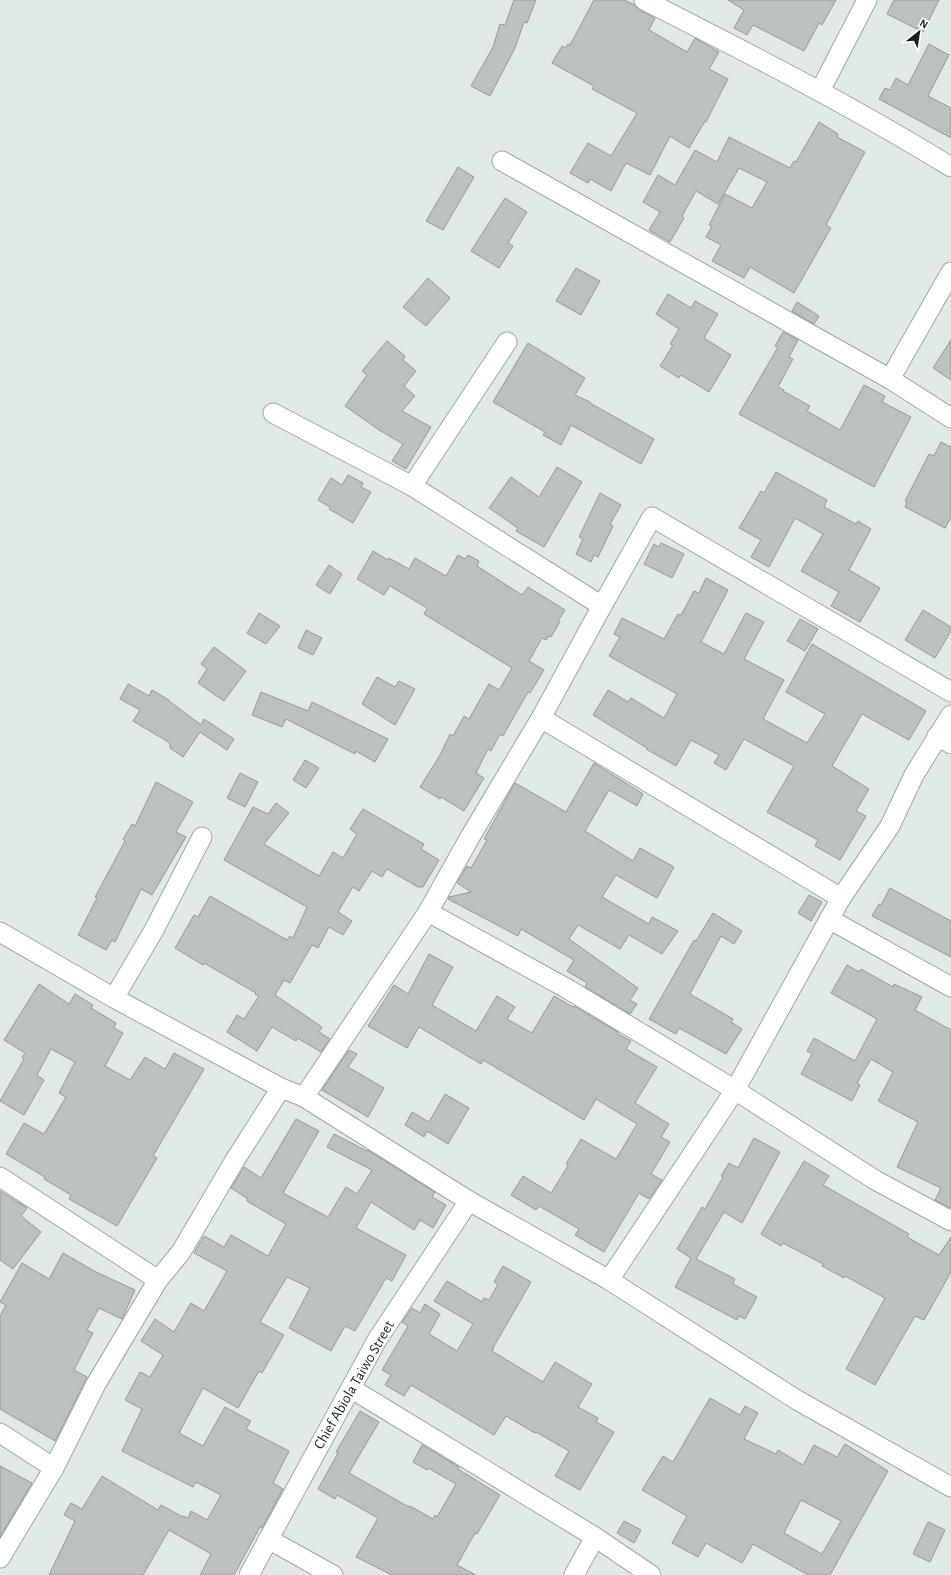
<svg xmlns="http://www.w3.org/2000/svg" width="951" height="1575" font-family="'Alegreya Sans',sans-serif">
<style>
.building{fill:#bac1be;stroke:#949a98;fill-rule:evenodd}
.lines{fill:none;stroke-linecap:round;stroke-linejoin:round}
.minor-casing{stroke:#a0a7a4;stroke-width:21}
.minor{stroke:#fff;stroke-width:19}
.labels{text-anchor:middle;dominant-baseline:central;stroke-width:4;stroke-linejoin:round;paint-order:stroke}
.street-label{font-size:15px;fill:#1b1e1d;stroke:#fff}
</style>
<rect width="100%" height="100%" fill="#e1e9e6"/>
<g class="building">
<polygon points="514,0 536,0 527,23 524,22 515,48 490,96 471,86 493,47 500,24 505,25"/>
<polygon points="594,0 624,0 635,5 639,10 655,18 649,30 687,52 695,38 719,52 709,69 728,79 706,122 705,121 689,148 670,136 650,175 626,163 611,191 590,179 588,183 570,173 588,143 611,156 637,113 592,89 594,86 552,63 562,46 565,48 568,44 570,45"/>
<polygon points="728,0 836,0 822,25 819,23 804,51 753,25 747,35 734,28 744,10"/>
<polygon points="894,0 939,0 923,32 887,14"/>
<polygon points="929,44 949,55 928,96 951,108 951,138 879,99 885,88 890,90 896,78 908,85"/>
<polygon points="819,122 838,134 837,137 865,152 826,225 831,228 794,293 750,267 744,278 712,261 721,245 706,237 712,226 709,225 725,194 752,208 767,182 739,168 718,204 696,191 682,216 684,218 670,242 649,230 660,212 643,202 658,175 675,185 695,150 717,162 729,137 790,168 794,161 796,162"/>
<polygon points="458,167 474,177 443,230 426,221"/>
<polygon points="505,198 527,212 508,243 513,246 499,268 471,251"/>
<polygon points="576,268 600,281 581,315 556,301"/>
<polygon points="428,278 450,298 426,326 403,307"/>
<polygon points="668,294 691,308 695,301 718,314 704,338 731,355 709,392 681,375 679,378 660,366 673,345 670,344 679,329 656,314"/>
<polygon points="797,302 819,316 814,324 792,311"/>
<polygon points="783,332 798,340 789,357 793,359 778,387 784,390 783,391 810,406 807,411 840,430 864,385 885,396 882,402 911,417 874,487 739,414 778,347 775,346"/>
<polygon points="951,340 951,380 933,368"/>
<polygon points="387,341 405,356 403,360 416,371 404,386 415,396 402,411 431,427 406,469 392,461 403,444 379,430 345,406 367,375 362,371"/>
<polygon points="528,343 585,378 575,395 590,402 590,403 654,439 641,464 571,425 561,445 543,435 545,432 493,402"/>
<polygon points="941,442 951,447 951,518 945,528 905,507 907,502 905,501 929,454 934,456"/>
<polygon points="557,467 582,482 544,547 516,531 518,528 489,508 511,477 539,497"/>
<polygon points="776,472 827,500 824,507 856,524 858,521 871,529 849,570 880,588 860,622 831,606 839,592 801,571 823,534 795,518 769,567 751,557 761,540 739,528 761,491 764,493"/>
<polygon points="348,475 363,483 361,487 371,492 353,523 329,509 330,507 318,500 331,478 342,485"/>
<polygon points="600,493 621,505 610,524 613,526 598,557 594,555 591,562 576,554 583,539 579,537"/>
<polygon points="661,543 684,554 672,578 644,564 654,544 659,547"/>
<polygon points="373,551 388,560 389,558 409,569 415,558 446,576 458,555 465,559 468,555 479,561 477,566 522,595 528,587 565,610 558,621 560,622 551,637 549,636 546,640 542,638 529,661 544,670 530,693 528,692 503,736 500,734 491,751 488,749 476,773 484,778 464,811 441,797 440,799 420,787 440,755 450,734 453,736 464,716 469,719 489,684 499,690 512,668 424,614 427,608 390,586 384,595 357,579"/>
<polygon points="329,565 342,574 330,594 316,585"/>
<polygon points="706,578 728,590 701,642 724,654 746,613 764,622 744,659 784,680 763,719 807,743 825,714 786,692 812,644 926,711 909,740 862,714 832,766 869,789 856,811 866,816 840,860 815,846 818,840 767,812 794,766 744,739 726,770 714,763 719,755 691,740 676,766 646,749 647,748 593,715 608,690 628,702 631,698 664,718 677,694 609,656 620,637 614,634 622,618 664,639 678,614 681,615 694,591 699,593"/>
<polygon points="923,610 951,627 951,631 935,658 905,640"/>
<polygon points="259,613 280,626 266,644 247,633"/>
<polygon points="800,619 818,629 805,651 787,641"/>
<polygon points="306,630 322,638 313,655 298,648"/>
<polygon points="214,647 246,671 224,701 198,683 207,669 201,664"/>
<polygon points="377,677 395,687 399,681 415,689 395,725 362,704"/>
<polygon points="128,684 149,696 152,690 169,700 169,701 201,725 204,719 234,739 227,750 200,732 183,757 170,748 170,743 133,721 140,710 120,699"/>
<polygon points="261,692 308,711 312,702 388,739 375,762 356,751 355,754 286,719 282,727 252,715"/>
<polygon points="305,760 319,768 306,788 293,780"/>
<polygon points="594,763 643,794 637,806 609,790 585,831 633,861 640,848 674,867 657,898 616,875 602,897 649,924 652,917 678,931 662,954 629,935 620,949 578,925 569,939 638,988 630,1000 637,1004 630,1014 585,987 587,983 567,971 574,960 521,929 518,936 448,899 449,897 471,892 457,883 467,866 471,868 487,840 484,839 515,783 566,812"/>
<polygon points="240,773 258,782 245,807 227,798"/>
<polygon points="156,782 193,802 176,832 186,837 152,895 141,889 115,942 112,940 106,950 78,935 97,898 95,897 125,841 123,839 132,824 135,826"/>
<polygon points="276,803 289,813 264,844 319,876 333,852 343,858 357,834 350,829 363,809 424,844 421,849 439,860 423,887 418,887 387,869 382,877 372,871 359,891 353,887 338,912 352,921 343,935 329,927 318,948 312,945 290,983 284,980 275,995 322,1027 319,1032 330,1039 321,1052 297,1038 296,1041 272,1027 257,1051 227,1032 237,1015 244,1019 259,996 255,994 256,993 204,963 203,965 175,948 194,915 198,917 210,896 287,940 290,936 293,938 307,907 224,860 253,807 268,814"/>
<polygon points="890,888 951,921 951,957 872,916 879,904 881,905"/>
<polygon points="809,895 822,902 811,921 798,913"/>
<polygon points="713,913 742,931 734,944 721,936 690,994 733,1019 731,1022 742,1029 726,1054 679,1028 676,1034 649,1019 694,940 696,941"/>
<polygon points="429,954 453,967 432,1005 476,1031 497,996 515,1007 507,1019 532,1033 554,996 573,1007 574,1006 618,1032 618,1034 631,1041 626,1049 657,1067 635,1103 669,1124 661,1137 670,1142 651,1174 662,1180 649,1199 639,1193 604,1252 575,1235 579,1229 539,1206 536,1210 511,1195 523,1176 551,1193 568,1166 566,1164 581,1139 616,1159 637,1124 596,1099 584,1120 483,1060 481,1064 419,1027 407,1048 368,1026 394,985 408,994"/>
<polygon points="847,965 859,972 861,969 893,987 894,984 922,997 915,1010 951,1030 951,1208 935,1200 941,1188 897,1167 918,1122 878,1101 893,1072 871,1059 857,1083 860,1085 852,1101 801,1074 812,1054 807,1051 814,1038 855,1061 877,1019 831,993"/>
<polygon points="39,984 69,1004 75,994 93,1005 91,1008 116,1023 114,1028 123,1033 105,1066 130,1080 145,1057 165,1069 174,1053 204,1069 153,1156 157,1158 117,1226 69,1199 71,1195 44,1179 45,1177 6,1154 24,1123 44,1134 66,1097 59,1093 75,1062 51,1049 37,1075 44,1080 24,1115 0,1101 24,1059 22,1057 25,1053 4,1040"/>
<polygon points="349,1050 357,1054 348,1067 384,1088 368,1117 322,1090"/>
<polygon points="445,1094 469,1108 448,1144 427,1131 424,1137 405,1125 412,1112 429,1122"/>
<polygon points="296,1119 319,1131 283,1193 328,1217 346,1187 357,1194 372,1170 327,1147 334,1134 367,1151 367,1150 435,1192 432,1197 446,1205 433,1228 420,1220 414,1230 371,1202 356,1228 406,1255 392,1281 386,1278 355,1331 345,1326 331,1351 289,1328 310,1288 287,1277 260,1322 284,1335 262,1373 259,1371 238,1408 203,1388 179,1433 203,1446 225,1407 251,1421 246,1429 289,1451 273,1483 283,1489 262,1528 260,1527 234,1575 200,1575 211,1554 169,1530 143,1575 49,1575 75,1521 64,1515 71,1503 82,1509 102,1476 158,1510 161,1505 183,1517 183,1516 188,1518 191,1511 207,1520 221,1495 196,1482 193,1487 122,1451 142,1409 125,1400 140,1372 150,1377 163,1355 141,1341 155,1319 174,1332 191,1303 204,1311 227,1271 194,1253 204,1236 224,1247 231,1235 268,1256 286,1224 247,1201 248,1199 231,1188 244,1167 261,1178"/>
<polygon points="754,1138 780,1152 742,1223 724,1212 696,1259 735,1279 733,1284 757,1297 745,1319 739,1316 737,1320 675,1287 691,1258 677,1249 702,1207 705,1209 723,1177 721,1176 729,1163 738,1168"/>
<polygon points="804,1161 829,1176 823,1185 909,1234 907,1237 939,1255 951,1237 951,1272 924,1320 915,1316 875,1385 846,1369 885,1298 845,1276 844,1278 822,1266 823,1264 783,1243 781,1246 761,1234"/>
<polygon points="0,1191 27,1208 21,1216 41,1232 13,1269 0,1260"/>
<polygon points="63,1253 96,1272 135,1290 122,1319 99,1308 87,1330 93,1333 74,1370 87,1377 55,1441 0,1409 0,1316 6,1305 0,1302 22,1263 49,1279"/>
<polygon points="503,1266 531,1282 493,1348 494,1348 492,1351 543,1382 555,1362 592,1384 578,1407 598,1418 596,1422 614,1432 580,1490 555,1476 569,1451 536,1432 535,1433 506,1416 494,1435 411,1385 404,1396 385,1385 391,1375 382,1370 408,1326 402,1322 412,1308 420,1313 425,1304 440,1314 429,1334 457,1351 473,1324 434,1301 447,1281 482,1302 484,1298 489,1300 498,1284 494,1282"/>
<path d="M 710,1398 L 740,1415 L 745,1406 L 758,1413 L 744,1439 L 776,1454 L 778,1450 L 803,1465 L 814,1445 L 837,1457 L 845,1444 L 888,1471 L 830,1575 L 808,1575 L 753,1544 L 742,1563 L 706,1543 L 698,1557 L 672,1543 L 687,1516 L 642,1490 L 663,1456 L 673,1462 ZM 801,1500 L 841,1521 L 822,1554 L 784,1533 Z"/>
<polygon points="360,1411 379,1422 349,1473 409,1507 410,1506 433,1519 435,1515 437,1517 456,1484 428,1468 427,1470 413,1462 422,1445 459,1467 458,1469 500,1495 477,1534 475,1533 457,1565 476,1575 392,1575 356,1557 378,1518 337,1495 335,1499 318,1489 338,1453 336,1452"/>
<polygon points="0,1466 32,1483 0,1537"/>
<polygon points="624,1521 641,1530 634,1543 617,1533"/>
<polygon points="928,1522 945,1530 930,1562 913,1554"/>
</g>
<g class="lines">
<defs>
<g id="minor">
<path d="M 644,0 C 748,53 852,106 951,167"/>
<polyline points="820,91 867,0"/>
<polyline points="502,161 890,379 951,418"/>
<polyline points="890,379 951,272"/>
<polyline points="273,413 412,486 602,606 541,718 470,837 428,912 304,1097"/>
<polyline points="412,486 507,342"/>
<polyline points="602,606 652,517 951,692"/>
<polyline points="541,718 841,898"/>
<polyline points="937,736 951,744"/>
<polyline points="428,912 566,988 735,1090 875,1180 951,1221"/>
<polyline points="829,919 951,987"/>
<polyline points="0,932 114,998 281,1088 304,1097 469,1201 609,1280 797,1400 951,1487"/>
<polyline points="114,998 154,930 202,837"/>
<polyline points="0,1177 158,1280"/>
<polyline points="609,1280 735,1090 841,898 890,826 914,775 951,715"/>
<polyline points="352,1389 595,1537 651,1575"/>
<polyline points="0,1433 54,1468"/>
<polyline points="268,1539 333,1575"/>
<polyline points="0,1558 54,1468 96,1384 158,1280 181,1252 235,1160 281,1088"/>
<polyline points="249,1575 377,1340 469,1201"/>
<polyline points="574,1575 595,1537"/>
</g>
</defs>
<use href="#minor" class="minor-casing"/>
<use href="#minor" class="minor"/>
</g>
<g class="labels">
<g class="street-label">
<text transform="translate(354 1385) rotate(-60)">Chief Abiola Taiwo Street</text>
</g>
</g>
<g transform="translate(919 32) rotate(30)" stroke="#ffffff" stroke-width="3" paint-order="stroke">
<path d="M0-3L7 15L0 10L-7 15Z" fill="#1b1e1d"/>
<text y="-6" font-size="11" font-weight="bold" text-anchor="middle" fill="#1b1e1d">N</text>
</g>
</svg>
